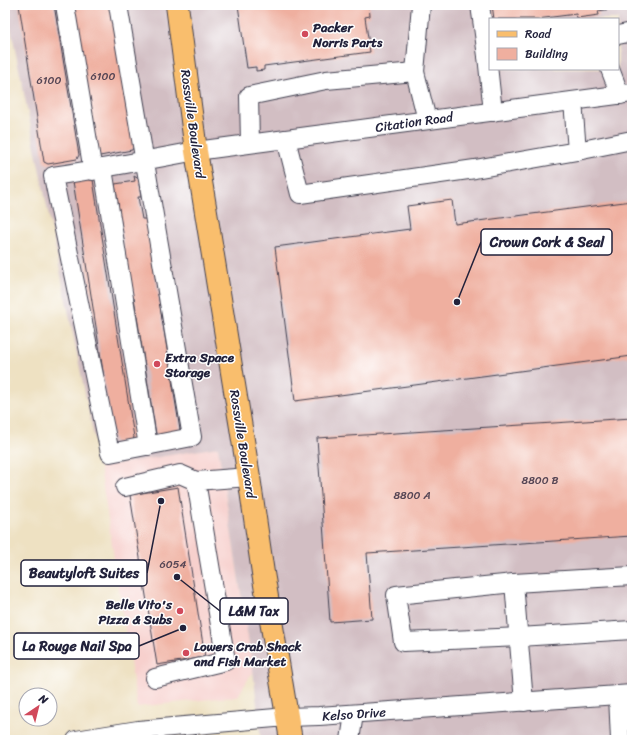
<svg xmlns="http://www.w3.org/2000/svg" width="637" height="745" font-family="Sriracha,sans-serif">
<style>
.built{fill:#f7d0cd}
.industrial{fill:#d2bec3;fill-rule:evenodd}
.building{fill:#efaf9f}
.lines{fill:none;stroke-linecap:round;stroke-linejoin:round}
.minor-casing{stroke:#413f4f;stroke-width:20}
.major-casing{stroke:#413f4f;stroke-width:24}
.minor{stroke:#fff;stroke-width:18}
.major{stroke:#f9be6d;stroke-width:22}
.poi-dot{fill:#d1495b;stroke:#fff;stroke-width:1.5}
.labels{text-anchor:middle;dominant-baseline:central;stroke-width:3;stroke-linejoin:round;paint-order:stroke}
.number-label{font-size:11px;fill:#554554}
.poi-label{font-size:13px;font-weight:bold;fill:#22223b;stroke:#fff;text-anchor:start}
.street-label{font-size:13px;fill:#22223b;stroke:#fff}
.leader{fill:none;stroke:#22223b;stroke-width:1.5}
.callout-dot{fill:#22223b;stroke:#fff;stroke-width:1.5}
.callout{fill:#fff;stroke:#22223b;stroke-width:1.5}
.callout-label{font-size:14px;text-anchor:middle;font-weight:bold;fill:#22223b}
</style>
<rect width="100%" height="100%" fill="#fff"/>
<filter id="ink" filterUnits="userSpaceOnUse"><feTurbulence type="fractalNoise" baseFrequency=".025" numOctaves="2"/><feDisplacementMap in="SourceGraphic" scale="8" xChannelSelector="R" yChannelSelector="G"/><feConvolveMatrix kernelMatrix="1 2 1 2 8 2 1 2 1" color-interpolation-filters="sRGB"/></filter>
<filter id="wash" filterUnits="userSpaceOnUse"><feTurbulence type="fractalNoise" baseFrequency=".012" numOctaves="4" result="noise"/><feDisplacementMap in="SourceGraphic" scale="16" xChannelSelector="R" yChannelSelector="G"/><feGaussianBlur stdDeviation="0.9" result="paint"/><feColorMatrix in="noise" values="0 0 0 0 0 0 0 0 0 0 0 0 0 0 0 0 0 1.4 0 .05"/><feComposite in="paint" operator="in"/></filter>
<g filter="url(#wash)">
<rect width="100%" height="100%" fill="#eee1c2"/>
<polygon class="built" points="218,447 253,671 238,696 137,707 100,467"/>
<path class="industrial" d="M 6,5 L 632,5 L 632,740 L 261,740 L 253,670 L 218,447 L 100,467 ZM 490,19 L 618,19 L 618,69 L 490,69 Z"/>
<g id="blocks">
<g class="building">
<polygon points="19,5 54,5 79,155 77,159 48,164 44,162"/>
<polygon points="72,5 111,5 134,146 132,150 100,156 96,153"/>
<polygon points="238,5 369,5 370,16 365,17 370,52 264,66 264,70 256,71 256,67 247,68"/>
<polygon points="492,5 632,5 632,6 598,11 599,15 577,18 576,14 537,19 494,19"/>
<polygon points="134,176 142,181 139,184 141,197 138,197 142,219 146,219 180,430 178,433 160,436 156,434 134,298 130,299 121,223 115,184 135,181"/>
<polygon points="90,178 93,180 134,437 133,440 117,443 114,441 73,181"/>
<polygon points="452,200 455,224 632,201 632,356 295,401 275,247 410,229 407,206"/>
<polygon points="632,418 632,536 367,553 372,619 330,622 317,438"/>
<polygon points="178,487 205,657 157,665 130,495"/>
</g>
</g>
</g>
<g filter="url(#ink)">
<use href="#blocks" fill-opacity="0" stroke="#413f4f" stroke-width="1"/>
<g class="lines">
<defs>
<g id="minor">
<polyline points="65,5 93,171"/>
<path d="M 118,5 L 192,437 L 110,453 L 53,176 C 101,169 148,160 196,151 L 632,93"/>
<polyline points="480,5 487,56 490,56"/>
<polyline points="618,35 632,32"/>
<polyline points="487,56 493,112"/>
<polyline points="610,69 620,95"/>
<polyline points="415,72 421,5"/>
<polyline points="286,139 300,194 475,169 577,151 573,101"/>
<polyline points="250,143 249,96 326,80 415,72 427,120"/>
<polyline points="577,151 632,140"/>
<polyline points="103,169 148,446"/>
<polyline points="125,487 180,474 196,481"/>
<polyline points="632,576 514,583 396,595 403,642 519,637 632,630"/>
<polyline points="514,583 524,702"/>
<polyline points="155,678 226,661 196,481 249,477"/>
<polyline points="618,695 620,740"/>
<polyline points="76,740 138,730 287,717 319,716 632,694"/>
<polyline points="350,740 354,714"/>
</g>
<polyline id="major" points="177,5 196,151 249,477 263,573 291,740"/>
</defs>
<use href="#minor" class="minor-casing"/>
<use href="#major" class="major-casing"/>
<use href="#minor" class="minor"/>
<use href="#major" class="major"/>
</g>
</g>
<g class="poi-dot">
<circle cx="305" cy="34" r="4"/>
<circle cx="157" cy="364" r="4"/>
<circle cx="180" cy="611" r="4"/>
<circle cx="186" cy="653" r="4"/>
</g>
<g class="labels">
<g class="number-label">
<text x="103" y="76">6100</text>
<text x="49" y="80">6100</text>
<text x="540" y="480">8800 B</text>
<text x="412" y="495">8800 A</text>
<text x="173" y="564">6054</text>
</g>
<g class="poi-label">
<text x="313" y="27">Packer<tspan x="313" dy="15">Norris Parts</tspan></text>
<text x="165" y="357">Extra Space<tspan x="165" dy="15">Storage</tspan></text>
<text x="172" y="604" text-anchor="end">Belle Vito's<tspan x="172" dy="15">Pizza &amp; Subs</tspan></text>
<text x="194" y="646">Lowers Crab Shack<tspan x="194" dy="15">and Fish Market</tspan></text>
</g>
<g class="street-label">
<text transform="translate(414 122) rotate(-8)">Citation Road</text>
<text transform="translate(193 124) rotate(82)">Rossville Boulevard</text>
<text transform="translate(243 444) rotate(81)">Rossville Boulevard</text>
<text transform="translate(354 714) rotate(-4)">Kelso Drive</text>
</g>
</g>
<path class="leader" d="M457 302L481 242M161 501L147 573M177 577L220 611M183 628L139 646"/>
<g class="callout-dot">
<circle cx="457" cy="302" r="4"/>
<circle cx="161" cy="501" r="4"/>
<circle cx="177" cy="577" r="4"/>
<circle cx="183" cy="628" r="4"/>
</g>
<g class="callout">
<rect x="481" y="229" width="131" height="26" rx="4"/>
<rect x="21" y="560" width="126" height="26" rx="4"/>
<rect x="220" y="598" width="68" height="26" rx="4"/>
<rect x="14" y="633" width="125" height="26" rx="4"/>
</g>
<g class="callout-label">
<text x="547" y="247">Crown Cork &amp; Seal</text>
<text x="84" y="578">Beautyloft Suites</text>
<text x="254" y="616">L&amp;M Tax</text>
<text x="77" y="651">La Rouge Nail Spa</text>
</g>
<rect width="637" height="745" fill="none" stroke="#fff" stroke-width="20"/>
<rect x="489" y="18" width="130" height="52" fill="#ffffff" stroke="#a7a7b1"/>
<rect x="497" y="31" width="20" height="6" fill="#f9be6d" stroke="#a7a7b1"/>
<text x="525" y="38" font-size="12" fill="#22223b">Road</text>
<rect x="497" y="48" width="20" height="12" fill="#efaf9f" stroke="#a7a7b1"/>
<text x="525" y="58" font-size="12" fill="#22223b">Building</text>
<g transform="translate(38 707) rotate(35)"><circle r="19" fill="#ffffff" stroke="#a7a7b1"/>
<path d="M0-3L7 15L0 10L-7 15Z" fill="#d1495b"/>
<text y="-6" font-size="11" font-weight="bold" text-anchor="middle" fill="#22223b">N</text>
</g>
</svg>
